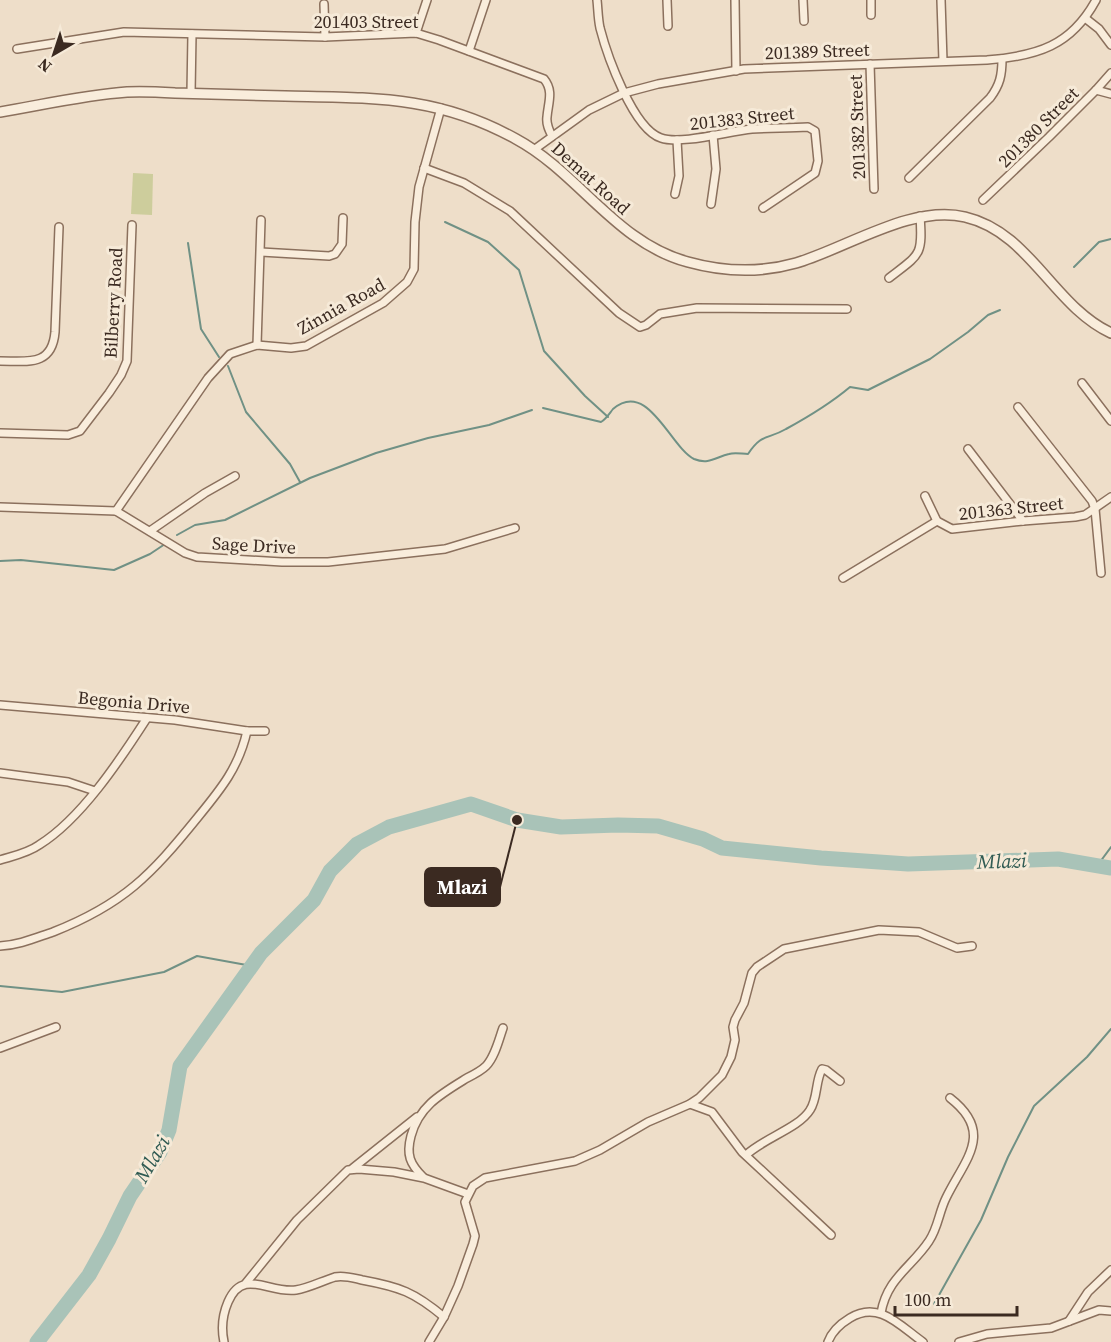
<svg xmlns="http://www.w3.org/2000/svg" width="1111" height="1342" font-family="'Source Serif 4',serif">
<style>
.green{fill:#cdcd9c}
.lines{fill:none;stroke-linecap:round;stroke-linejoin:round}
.stream{stroke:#709185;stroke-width:2}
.river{stroke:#a9c3b8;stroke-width:15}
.minor-casing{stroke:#8b705d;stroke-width:10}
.tertiary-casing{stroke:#8b705d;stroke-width:12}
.minor{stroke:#f9eddc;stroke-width:7}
.tertiary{stroke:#f9eddc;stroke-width:9}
.labels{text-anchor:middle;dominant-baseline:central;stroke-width:6;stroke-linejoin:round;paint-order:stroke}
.street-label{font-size:18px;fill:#3b2a21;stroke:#f6ead8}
.water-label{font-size:20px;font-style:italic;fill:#305b53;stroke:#f6ead8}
.leader{fill:none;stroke:#3b2a21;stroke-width:2}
.callout-dot{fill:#3b2a21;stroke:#f6ead8;stroke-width:2}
.callout{fill:#3b2a21;stroke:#3b2a21;stroke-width:2}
.callout-label{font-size:20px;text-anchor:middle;font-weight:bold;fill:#fff}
</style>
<rect width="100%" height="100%" fill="#eedec9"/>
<polygon class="green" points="133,173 153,174 152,215 131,214"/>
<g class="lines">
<g class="stream">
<polyline points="445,222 488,242 519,270 544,351 585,396 608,417"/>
<polyline points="188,243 201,329 219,357"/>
<polyline points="1074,267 1099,242 1111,239"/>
<polyline points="228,366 246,412 290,464 300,482"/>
<path d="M 543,408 L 601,422 C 606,419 609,414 613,409 C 648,379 670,447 694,459 C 709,465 716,457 729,454 C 735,452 742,454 748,454 C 762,433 767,440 786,429 C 808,417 831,403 850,387 L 868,390 L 930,359 L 968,332 L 988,315 L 1000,310"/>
<polyline points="177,535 195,525 225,520 310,478 376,453 428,438 489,425 532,410"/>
<polyline points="0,561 21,560 114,570 150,554 165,544"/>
<polyline points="1097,866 1111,847"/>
<polyline points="0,986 62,992 164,972 197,956 252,966"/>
<polyline points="934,1304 981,1220 1008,1157 1034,1106 1087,1057 1111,1029"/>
</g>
<polyline class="river" points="37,1342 89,1275 109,1239 130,1196 160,1152 169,1130 180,1066 261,953 314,900 330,871 357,844 389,827 471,804 517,820 561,827 618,825 658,826 703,839 722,848 821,858 908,864 1058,859 1111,868"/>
<defs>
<g id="minor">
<path d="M 597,0 C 598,9 598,19 600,28 C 607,55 633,129 661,138 C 681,145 729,131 752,129 C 771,128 789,128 808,127 L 815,131 L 818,161 L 815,173 L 763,208"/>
<polyline points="667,0 668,26"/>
<polyline points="735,0 736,71"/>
<polyline points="803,0 804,21"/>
<polyline points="871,0 871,15"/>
<polyline points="941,0 943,61"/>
<polyline points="324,4 325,37"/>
<polyline points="1085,18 1099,29 1111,45"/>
<polyline points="416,33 427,0"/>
<path d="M 17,49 L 124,32 L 325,37 L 416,33 L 439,40 L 544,79 C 554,91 548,103 547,117 C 546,124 549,130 552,136"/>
<polyline points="469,51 486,0"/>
<polyline points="870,64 874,189"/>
<polyline points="1096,90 1111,94"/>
<polyline points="191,93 192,34"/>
<path d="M 535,149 L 589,110 L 624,93 L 658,84 L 744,69 L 987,60 C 1037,56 1071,46 1096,0"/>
<polyline points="424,168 464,183 510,211 619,313 640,327 646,325 660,314 697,308 847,309"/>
<path d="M 909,178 L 990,98 C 1000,85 1002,75 1002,59"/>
<polyline points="675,194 679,176 677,140"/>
<polyline points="983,200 1049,137 1096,90 1111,73"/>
<polyline points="711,204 716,169 713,135"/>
<polyline points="261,252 329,256 335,254 342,244 343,218"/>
<path d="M 889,278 C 920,254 923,256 920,216"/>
<polyline points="257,345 261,220"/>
<path d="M 0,361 C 27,361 52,367 55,332 L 59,227"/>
<polyline points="1082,383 1111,421"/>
<polyline points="1018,407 1092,501 1095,509 1101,573"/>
<polyline points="0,433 68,435 80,431 109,393 121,375 127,361 132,225"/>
<polyline points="968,449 1023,521"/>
<polyline points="925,496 937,521 952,529 1023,521 1075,517 1085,515 1111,497"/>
<polyline points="0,507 116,511 185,553 197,557 282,562 328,562 445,549 515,528"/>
<polyline points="116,511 208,378 230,354 257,345 291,348 306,346 383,303 407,282 414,269 415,222 419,187 441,108"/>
<polyline points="150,531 205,493 235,476"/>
<polyline points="843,578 937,521"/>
<polyline points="0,705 175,720 247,731 265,731"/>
<polyline points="0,773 68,782 95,791"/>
<path d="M 0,860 C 13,856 28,853 39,845 C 81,819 120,760 147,718"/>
<path d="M 0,946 C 19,945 35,938 53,932 C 124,904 151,875 198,817 C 221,789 239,767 247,731"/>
<polyline points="0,1048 56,1027"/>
<polyline points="690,1104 712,1112 742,1152 831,1235"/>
<path d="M 746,1155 C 764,1138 799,1128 810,1110 C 818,1098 815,1082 822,1069 L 826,1070 L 840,1081"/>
<polyline points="353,1168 417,1117"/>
<path d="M 423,1177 C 410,1164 406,1155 411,1136 C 419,1106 441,1094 467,1078 C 473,1075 481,1071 486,1066 C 495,1057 499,1039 503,1028"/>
<polyline points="246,1283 297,1220 348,1170 359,1169 394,1172 424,1178 468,1194"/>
<path d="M 881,1313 C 887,1278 912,1267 929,1241 C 938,1228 939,1212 946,1198 C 965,1159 995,1133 950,1098"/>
<polyline points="1069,1321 1088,1292 1111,1270"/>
<path d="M 224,1342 C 221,1328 222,1316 228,1302 C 243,1267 269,1294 296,1290 C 309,1288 322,1281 335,1277 C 344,1275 353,1278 362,1280 C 400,1287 414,1292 444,1317"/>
<polyline points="429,1342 444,1317 458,1286 473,1244 475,1236 465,1202 473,1186 485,1178 575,1161 600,1150 648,1122 690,1104 699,1098 722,1075 731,1057 735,1040 733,1027 735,1020 744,1003 752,973 757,967 784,949 879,930 919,932 957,948 972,946"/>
<path d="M 828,1342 C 832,1331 840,1324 850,1318 C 879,1300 900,1326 923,1342"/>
<polyline points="959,1342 987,1334 1051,1328 1099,1310 1111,1311"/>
</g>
<path id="tertiary" d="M 0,112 C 42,105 84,95 127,92 C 143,91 159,92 175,93 C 212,94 249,95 285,96 C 372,98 437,95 516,139 C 579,173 616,243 688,262 C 724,272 761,273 796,263 C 847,248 912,204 965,217 C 1030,232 1053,306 1111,333"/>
</defs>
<use href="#minor" class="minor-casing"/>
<use href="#tertiary" class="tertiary-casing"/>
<use href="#minor" class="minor"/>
<use href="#tertiary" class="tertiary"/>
</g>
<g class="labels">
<g class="street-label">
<text x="366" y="21">201403 Street</text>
<text transform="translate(817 51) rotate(-2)">201389 Street</text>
<text transform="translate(742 118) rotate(-6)">201383 Street</text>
<text transform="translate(857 127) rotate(-92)">201382 Street</text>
<text transform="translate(1038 127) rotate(-45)">201380 Street</text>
<text transform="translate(591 178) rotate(42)">Demat Road</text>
<text transform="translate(113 303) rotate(-87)">Bilberry Road</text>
<text transform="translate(341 306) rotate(-29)">Zinnia Road</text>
<text transform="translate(1011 508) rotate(-6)">201363 Street</text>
<text transform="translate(254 545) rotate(3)">Sage Drive</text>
<text transform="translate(134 702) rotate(5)">Begonia Drive</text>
</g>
<g class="water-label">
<text transform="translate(1002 861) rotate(-2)">Mlazi</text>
<text transform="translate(152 1159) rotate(-60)">Mlazi</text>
</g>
</g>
<path class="leader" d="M517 820L500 887"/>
<circle class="callout-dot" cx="517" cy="820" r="6"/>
<rect class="callout" x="425" y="868" width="75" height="38" rx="6"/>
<g class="callout-label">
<text x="462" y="894">Mlazi</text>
</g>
<g transform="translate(54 54) rotate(219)" stroke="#f6ead8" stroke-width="4.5" paint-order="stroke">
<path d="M0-4.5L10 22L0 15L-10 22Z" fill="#3b2a21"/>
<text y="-9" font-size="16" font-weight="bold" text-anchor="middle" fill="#3b2a21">N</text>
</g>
<path d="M895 1306v9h122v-9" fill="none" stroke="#3b2a21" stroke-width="3"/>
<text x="904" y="1306" font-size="18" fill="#3b2a21" stroke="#f6ead8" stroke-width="4.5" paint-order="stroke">100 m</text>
</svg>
